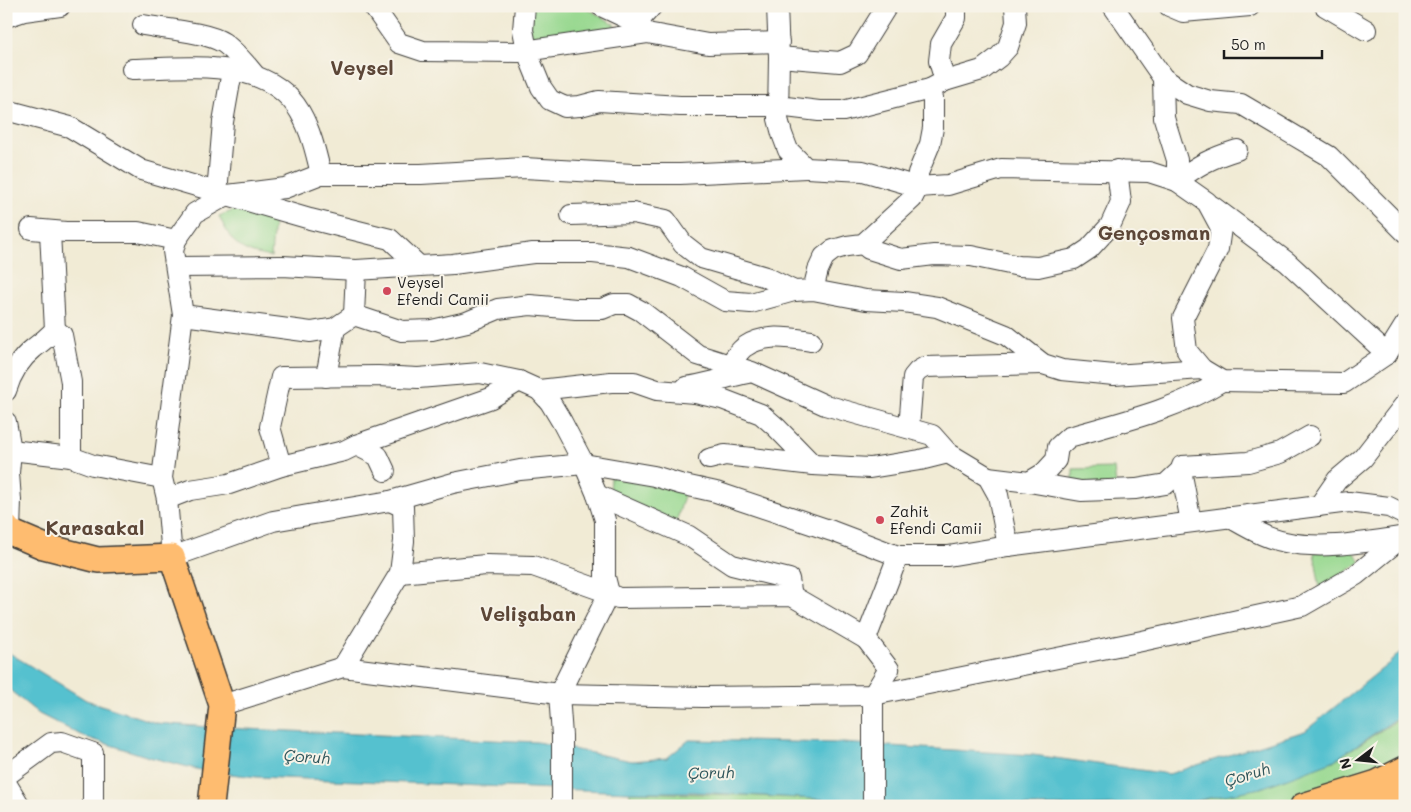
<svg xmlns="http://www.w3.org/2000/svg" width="1411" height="812" font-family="Mali,sans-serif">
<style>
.green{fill:#97d88f;stroke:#5a7a56}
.water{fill:#55c1cf;stroke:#386e76}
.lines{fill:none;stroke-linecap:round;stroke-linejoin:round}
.minor-casing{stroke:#3c3b38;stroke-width:22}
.major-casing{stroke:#3c3b38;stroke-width:28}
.minor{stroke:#fff;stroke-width:20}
.major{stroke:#febc70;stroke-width:25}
.poi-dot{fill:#d1495b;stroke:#f7f3e8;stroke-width:2}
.labels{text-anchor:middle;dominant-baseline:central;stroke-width:4;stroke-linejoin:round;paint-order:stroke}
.poi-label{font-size:15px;fill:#1c1c1c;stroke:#f7f3e8;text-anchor:start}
.water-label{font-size:16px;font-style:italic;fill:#30565b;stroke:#f7f3e8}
.district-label{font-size:20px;font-weight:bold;fill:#5c4637;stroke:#f7f3e8}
</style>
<rect width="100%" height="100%" fill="#f7f3e8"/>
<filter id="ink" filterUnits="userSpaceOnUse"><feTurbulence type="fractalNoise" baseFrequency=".02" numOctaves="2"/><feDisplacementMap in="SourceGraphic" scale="10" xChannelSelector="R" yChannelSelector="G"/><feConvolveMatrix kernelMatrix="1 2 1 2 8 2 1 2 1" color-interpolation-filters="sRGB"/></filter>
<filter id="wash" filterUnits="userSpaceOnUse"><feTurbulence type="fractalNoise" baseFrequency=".0096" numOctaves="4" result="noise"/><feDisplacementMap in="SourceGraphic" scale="20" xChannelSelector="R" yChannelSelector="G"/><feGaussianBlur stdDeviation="1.12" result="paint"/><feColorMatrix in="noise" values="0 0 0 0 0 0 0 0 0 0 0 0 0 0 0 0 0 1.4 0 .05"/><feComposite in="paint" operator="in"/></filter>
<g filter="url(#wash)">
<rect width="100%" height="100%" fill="#f1ebd5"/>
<g class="green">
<polygon points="530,6 583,6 614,24 615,29 529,40"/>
<path d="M 240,208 L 274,221 L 271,257 C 238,251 233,245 219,216 Z"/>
<polygon points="1114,468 1116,485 1073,485 1073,469"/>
<polygon points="611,475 685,492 676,523 610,493"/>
<polygon points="1352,549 1361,562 1320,589 1314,552"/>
<polygon points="1405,715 1405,769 1303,806 1184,806 1333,761"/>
<polygon points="630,792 739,795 873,802 873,806 629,806"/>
</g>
<polygon class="water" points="1405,648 1405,713 1333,761 1261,788 1184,803 1077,806 939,806 694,792 630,792 257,777 204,771 149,757 85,737 39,714 6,687 6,651 86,700 156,723 223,728 537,742 632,761 667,758 689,740 842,743 1033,755 1169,774 1305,731 1388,664"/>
</g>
<g filter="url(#ink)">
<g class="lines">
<defs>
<g id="minor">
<polyline points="373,6 399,43 423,51 518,52 647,33 708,44 779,42"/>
<polyline points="525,6 523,30 527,50 532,65 541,87 550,100 565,107 580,106 599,101 680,106 778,106 819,111 843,111 930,89 945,81 982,70 999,57 1008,47 1016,23 1015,6"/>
<polyline points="601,6 637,23 647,33"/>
<polyline points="777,6 779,57 778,119 782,134 788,150 806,168 863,171 918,187 948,185 1001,169 1149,172 1177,181 1207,202 1221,228 1218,249 1183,318 1187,351 1202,369 1222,381 1344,383 1387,354 1405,325"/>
<polyline points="1113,6 1163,78 1187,94 1210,101 1241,104 1329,156 1405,232"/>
<polyline points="1169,6 1183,12 1250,6"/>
<polyline points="1325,6 1366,30"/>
<polyline points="6,17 24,11 60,6"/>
<polyline points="637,23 652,6"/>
<path d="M 143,25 C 164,29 207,32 224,43 C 236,52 245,63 254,74"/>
<polyline points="779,57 840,62 857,54 887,6"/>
<path d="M 132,69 C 186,68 268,56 300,112 C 311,131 316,153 321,174"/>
<polyline points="1163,78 1164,118 1177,160 1177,181"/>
<polyline points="945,81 939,61 941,44 956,18 956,6"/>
<polyline points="6,110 70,127 141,170 310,219 390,239 418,265"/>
<polyline points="806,168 680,174 633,174 524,168 421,174 321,174 285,188 227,195 195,213 176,240 173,251 183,315 162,478 167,499 172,557 273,521 390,501 453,483 520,470 584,464 654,476 680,484 716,492 832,531 898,556 948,556 1008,546 1349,502 1389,507 1405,515"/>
<path d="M 1177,181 C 1198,165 1211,158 1237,150"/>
<polyline points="217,193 223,122 232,71"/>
<polyline points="1212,206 1287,262 1387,354"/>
<polyline points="571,215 633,213 666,220 683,244 701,258 766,277 794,291 813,290 866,300 904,302 937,307 1006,335 1043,364 1062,370 1114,375 1202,369"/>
<polyline points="31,229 66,232 138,232 176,240"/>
<polyline points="863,244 869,249 901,259 934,255 971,256 1019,266 1038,267 1074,259 1089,249 1110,226 1121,202 1117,170"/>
<polyline points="177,267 282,266 356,270 453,264 533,253 593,253 629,257 682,277 725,301 751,303 794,291"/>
<polyline points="813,290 818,270 824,257 833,250 847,246 863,244 912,199 918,187 918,173 930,144 933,128 933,98 930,89"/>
<polyline points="183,315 311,332 335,328 354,315 402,331 432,330 467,322 498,309 530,305 576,309 602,309 614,304 628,304 641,311 698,355 752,372 825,405 932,435 948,453 988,477 998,495 1008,546"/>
<polyline points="354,315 356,270"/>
<polyline points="55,330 62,335 71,382 71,457"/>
<path d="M 728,366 C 734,360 739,350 746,346 C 766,333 790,338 811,341"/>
<polyline points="326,377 335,328"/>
<path d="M 686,387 C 707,384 727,377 748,373"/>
<polyline points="539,390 611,382 634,382 657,390 695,393 722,399 761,414 776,427 813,465"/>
<path d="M 6,391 C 11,374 20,359 34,348 C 42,342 48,337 55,330 L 50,232"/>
<polyline points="6,422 11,450 9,473 11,500 10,532"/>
<polyline points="909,428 913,377 918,371 925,367 1043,364"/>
<polyline points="356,445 378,456 385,471"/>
<polyline points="11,450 71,457 93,465 162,478"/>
<polyline points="709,459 725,455 813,465 870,468 920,460 948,453"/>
<polyline points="281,466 270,427 281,377 378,376 418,378 480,373 519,381 539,390 550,402 562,422 584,464 597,495 605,520 605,577 609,593 559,694 562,736 562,806"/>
<polyline points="1181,470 1191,522"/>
<path d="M 988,477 L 1029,482 L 1044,473 L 1056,460 L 1058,447 L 1069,437 C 1121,422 1175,410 1222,381"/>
<polyline points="1029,482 1081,491 1136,489 1166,484 1181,470 1182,466 1248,462 1280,453 1310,436"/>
<polyline points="597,495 689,536 732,565 789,579 792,596"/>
<polyline points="167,499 190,490 229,484 281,466 344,451 356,445 491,398 519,381"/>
<polyline points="1319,506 1337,480 1363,458 1405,404"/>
<path d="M 1229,517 C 1246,527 1265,538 1285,542 C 1322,550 1365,542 1401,537"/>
<polyline points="400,573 486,565 533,566 609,593 618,598 792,596 866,639"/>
<polyline points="343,667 400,573 404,541 403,507 390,501"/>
<polyline points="222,705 343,667 559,694 703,697 873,695 1142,641 1302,606 1356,575 1405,535"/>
<polyline points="6,776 51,743 62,742 93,753 93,806"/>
<polyline points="6,783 20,806"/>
<polyline points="873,806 873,695 889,669 866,639 898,556"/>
</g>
<g id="major">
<polyline points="6,527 10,532 43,546 98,560 172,557 222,705 211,806"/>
<polyline points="1303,806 1377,783 1405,769"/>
<polyline points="1362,806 1388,799 1405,790"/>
</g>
</defs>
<use href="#minor" class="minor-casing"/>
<use href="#major" class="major-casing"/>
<use href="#minor" class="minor"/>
<use href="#major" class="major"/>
</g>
</g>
<g class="poi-dot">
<circle cx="387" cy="291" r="5"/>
<circle cx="880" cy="520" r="5"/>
</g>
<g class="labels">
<g class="poi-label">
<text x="397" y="282">Veysel<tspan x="397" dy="17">Efendi Camii</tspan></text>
<text x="890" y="511">Zahit<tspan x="890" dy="17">Efendi Camii</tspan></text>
</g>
<g class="water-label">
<text transform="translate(307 756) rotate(4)">Çoruh</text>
<text transform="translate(711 772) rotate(-1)">Çoruh</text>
<text transform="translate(1247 774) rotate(-17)">Çoruh</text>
</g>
<g class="district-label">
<text x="362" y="67">Veysel</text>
<text x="1154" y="232">Gençosman</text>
<text x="95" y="527">Karasakal</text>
<text x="528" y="613">Velişaban</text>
</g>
</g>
<rect width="1411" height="812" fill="none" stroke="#f7f3e8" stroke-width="25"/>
<g transform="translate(1358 760) rotate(254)" stroke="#f7f3e8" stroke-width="4" paint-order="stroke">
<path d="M0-4L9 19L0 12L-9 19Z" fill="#1c1c1c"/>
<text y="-8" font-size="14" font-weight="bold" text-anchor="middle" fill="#1c1c1c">N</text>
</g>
<path d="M1224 50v8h98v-8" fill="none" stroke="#1c1c1c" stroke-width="2.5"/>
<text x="1231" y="50" font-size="15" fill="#1c1c1c" stroke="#f7f3e8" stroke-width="4" paint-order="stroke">50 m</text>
</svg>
